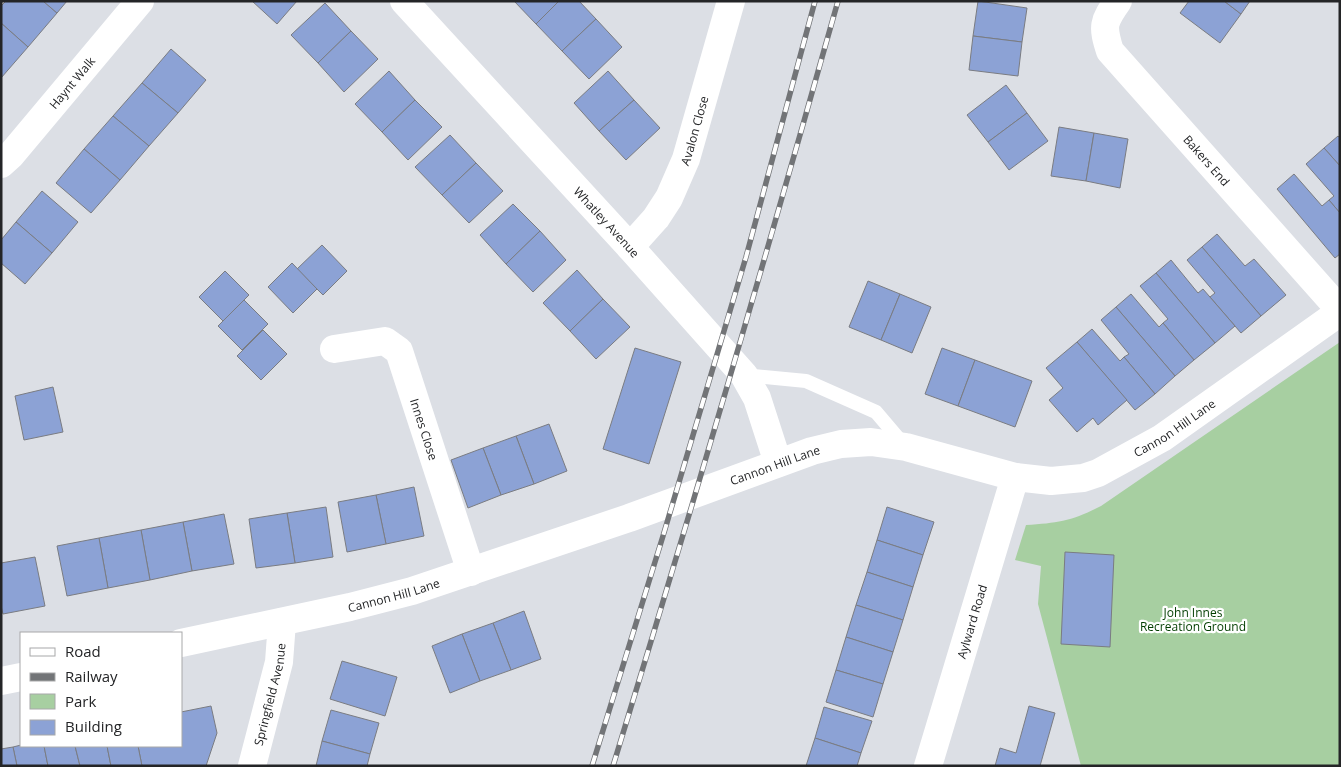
<svg xmlns="http://www.w3.org/2000/svg" width="1341" height="767" font-family="'Open Sans',sans-serif">
<style>
.green{fill:#a7cfa1}
.building{fill:#8ca2d5;stroke:#7a7c82}
.lines{fill:none;stroke-linecap:round;stroke-linejoin:round}
.lane{stroke:#fff;stroke-width:14}
.street{stroke:#fff;stroke-width:28}
.rail-casing{stroke:#727477;stroke-width:5.5}
.rail{stroke:#fff;stroke-width:4;stroke-dasharray:11;stroke-linecap:butt}
.labels{text-anchor:middle;dominant-baseline:central;stroke-width:4.5;stroke-linejoin:round;paint-order:stroke}
.street-label{font-size:12px;fill:#242527;stroke:#fff}
.park-label{font-size:12px;fill:#023e00;stroke:#fff}
</style>
<rect width="100%" height="100%" fill="#dcdfe5"/>
<path class="green" d="M 1340,342 L 1340,766 L 1081,766 L 1038,604 L 1041,566 L 1015,560 L 1026,525 C 1058,523 1072,521 1101,506 Z"/>
<g class="building">
<polygon points="6,1 43,1 57,13 28,47 1,23 1,6"/>
<polygon points="43,1 67,1 57,13"/>
<polygon points="252,1 297,1 277,24"/>
<polygon points="514,1 559,1 536,24"/>
<polygon points="559,1 579,1 596,19 562,51 536,24"/>
<polygon points="978,1 1027,8 1022,42 973,36"/>
<polygon points="1189,1 1224,1 1241,14 1220,43 1180,13"/>
<polygon points="1224,1 1250,1 1241,14"/>
<polygon points="325,3 351,31 318,63 291,35"/>
<polygon points="596,19 622,47 589,79 562,51"/>
<polygon points="1,23 28,47 1,78"/>
<polygon points="351,31 378,59 344,92 318,63"/>
<polygon points="973,36 1022,42 1018,76 969,70"/>
<polygon points="171,49 206,80 178,113 142,83"/>
<polygon points="389,71 415,100 382,132 355,104"/>
<polygon points="608,71 634,100 599,131 574,103"/>
<polygon points="142,83 178,113 149,146 113,116"/>
<polygon points="1006,85 1027,113 988,142 967,115"/>
<polygon points="415,100 442,127 408,160 382,132"/>
<polygon points="634,100 660,128 626,160 599,131"/>
<polygon points="1027,113 1048,141 1009,170 988,142"/>
<polygon points="113,116 149,146 120,180 84,149"/>
<polygon points="1059,127 1094,133 1086,181 1051,176"/>
<polygon points="1094,133 1128,139 1120,188 1086,181"/>
<polygon points="450,135 476,163 442,195 415,167"/>
<polygon points="1338,136 1340,138 1340,166 1324,148"/>
<polygon points="1324,148 1340,166 1340,213 1329,200 1334,196 1306,164"/>
<polygon points="84,149 120,180 91,213 56,183"/>
<polygon points="476,163 503,191 469,223 442,195"/>
<polygon points="1294,174 1322,206 1329,200 1340,213 1340,254 1335,258 1277,189"/>
<polygon points="42,191 78,222 52,253 16,222"/>
<polygon points="513,204 540,231 506,264 480,235"/>
<polygon points="16,222 52,253 25,284 1,263 1,240"/>
<polygon points="540,231 566,260 533,292 506,264"/>
<polygon points="1217,234 1245,266 1254,259 1286,295 1261,316 1202,247"/>
<polygon points="322,245 347,271 323,295 297,269"/>
<polygon points="1202,247 1261,316 1241,333 1210,297 1215,293 1187,260"/>
<polygon points="1171,260 1198,293 1203,289 1235,326 1215,343 1156,273"/>
<polygon points="292,263 317,289 293,313 268,287"/>
<polygon points="577,270 603,299 570,331 543,303"/>
<polygon points="225,271 249,295 223,321 199,297"/>
<polygon points="1156,273 1215,343 1194,360 1163,323 1168,319 1140,286"/>
<polygon points="868,281 900,294 881,340 849,327"/>
<polygon points="900,294 931,307 912,353 881,340"/>
<polygon points="1131,294 1159,327 1163,323 1194,360 1175,376 1116,307"/>
<polygon points="603,299 630,327 596,359 570,331"/>
<polygon points="244,300 268,324 242,350 218,326"/>
<polygon points="1116,307 1175,376 1155,394 1124,357 1129,354 1101,320"/>
<polygon points="1092,329 1120,361 1124,357 1155,394 1135,410 1077,342"/>
<polygon points="263,330 287,354 261,380 237,356"/>
<polygon points="1077,342 1127,400 1098,425 1093,418 1077,432 1049,400 1063,388 1046,368"/>
<polygon points="635,348 681,362 649,464 603,449"/>
<polygon points="942,348 975,360 958,406 925,394"/>
<polygon points="975,360 1032,381 1015,427 958,406"/>
<polygon points="53,387 63,432 24,440 15,396"/>
<polygon points="549,424 567,471 534,484 516,436"/>
<polygon points="516,436 534,484 501,495 483,448"/>
<polygon points="483,448 501,495 468,508 451,460"/>
<polygon points="414,487 424,536 386,544 376,495"/>
<polygon points="376,495 386,544 347,552 338,502"/>
<polygon points="326,507 333,557 295,563 287,513"/>
<polygon points="887,507 934,522 923,555 877,540"/>
<polygon points="287,513 295,563 256,568 249,519"/>
<polygon points="224,514 234,564 192,571 183,522"/>
<polygon points="183,522 192,571 150,580 141,530"/>
<polygon points="141,530 150,580 108,588 99,538"/>
<polygon points="99,538 108,588 67,596 57,546"/>
<polygon points="877,540 923,555 913,587 867,572"/>
<polygon points="1065,552 1114,555 1110,647 1061,644"/>
<polygon points="35,557 45,606 3,614 1,606 1,563"/>
<polygon points="867,572 913,587 903,620 856,605"/>
<polygon points="856,605 903,620 893,652 846,637"/>
<polygon points="524,611 541,659 511,670 493,623"/>
<polygon points="493,623 511,670 480,681 462,634"/>
<polygon points="462,634 480,681 450,693 432,646"/>
<polygon points="846,637 893,652 883,684 836,670"/>
<polygon points="342,661 397,677 385,716 330,699"/>
<polygon points="836,670 883,684 873,717 826,702"/>
<polygon points="211,706 217,733 206,766 142,766 138,746 181,746 181,712"/>
<polygon points="1029,706 1055,713 1040,766 995,766 1000,748 1016,753"/>
<polygon points="824,707 872,721 861,753 815,738"/>
<polygon points="331,710 379,723 370,754 322,741"/>
<polygon points="815,738 861,753 857,766 806,766"/>
<polygon points="322,741 370,754 367,766 316,766"/>
<polygon points="21,745 44,746 48,766 17,766 13,747"/>
<polygon points="44,746 75,746 80,766 48,766"/>
<polygon points="75,746 107,746 111,766 80,766"/>
<polygon points="107,746 138,746 142,766 111,766"/>
<polygon points="13,747 17,766 1,766 1,749"/>
</g>
<g class="lines">
<polyline class="lane" points="744,375 806,381 876,412 904,445"/>
<g class="street">
<path id="s1" d="M 404,1 L 630,247 L 744,375 L 757,398 L 778,463"/>
<path id="s2" d="M 1118,1 C 1103,22 1102,26 1110,51 L 1340,310"/>
<path id="s3" d="M 1,164 L 11,155 L 140,1"/>
<path id="s4" d="M 630,247 L 656,218 L 669,198 L 686,159 L 731,1"/>
<path id="s5" d="M 334,349 L 385,341 L 399,351 L 471,572"/>
<path id="s6" d="M 181,643 L 350,607 L 412,591 L 629,518 L 812,451 L 841,444 L 871,442 L 906,447 L 1015,477 L 1051,481 L 1083,478 L 1098,473 L 1162,438 L 1340,312"/>
<polyline points="1,681 21,677"/>
<path id="s7" d="M 252,766 L 279,662 L 282,622"/>
<path id="s8" d="M 928,766 L 1015,477"/>
</g>
<defs>
<g id="rail">
<polyline points="592,766 663,536 746,257 815,1"/>
<path d="M 613,766 C 691,512 766,257 838,1"/>
</g>
</defs>
<use href="#rail" class="rail-casing"/>
<use href="#rail" class="rail"/>
</g>
<g class="labels">
<g class="street-label">
<text stroke="none"><textPath href="#s3" startOffset="108">Haynt Walk</textPath></text>
<text stroke="none"><textPath href="#s4" startOffset="135">Avalon Close</textPath></text>
<text stroke="none"><textPath href="#s2" startOffset="200">Bakers End</textPath></text>
<text stroke="none"><textPath href="#s1" startOffset="300">Whatley Avenue</textPath></text>
<text stroke="none"><textPath href="#s6" startOffset="1042">Cannon Hill Lane</textPath></text>
<text stroke="none"><textPath href="#s5" startOffset="151">Innes Close</textPath></text>
<text stroke="none"><textPath href="#s6" startOffset="621">Cannon Hill Lane</textPath></text>
<text stroke="none"><textPath href="#s6" startOffset="218">Cannon Hill Lane</textPath></text>
<text stroke="none"><textPath href="#s8" startOffset="151">Aylward Road</textPath></text>
<text stroke="none"><textPath href="#s7" startOffset="74">Springfield Avenue</textPath></text>
</g>
<g class="park-label">
<text x="1193" y="612">John Innes<tspan x="1193" dy="14">Recreation Ground</tspan></text>
</g>
</g>
<rect width="1341" height="767" fill="none" stroke="#242527" stroke-width="5"/>
<rect x="20" y="632" width="162" height="115" fill="#ffffff" stroke="#a7a8a9"/>
<rect x="30" y="648" width="25" height="8" fill="#ffffff" stroke="#a7a8a9"/>
<text x="65" y="657" font-size="15" fill="#242527">Road</text>
<rect x="30" y="673" width="25" height="8" fill="#727477" stroke="#a7a8a9"/>
<text x="65" y="682" font-size="15" fill="#242527">Railway</text>
<rect x="30" y="694" width="25" height="15" fill="#a7cfa1" stroke="#a7a8a9"/>
<text x="65" y="707" font-size="15" fill="#242527">Park</text>
<rect x="30" y="720" width="25" height="15" fill="#8ca2d5" stroke="#a7a8a9"/>
<text x="65" y="732" font-size="15" fill="#242527">Building</text>
</svg>
